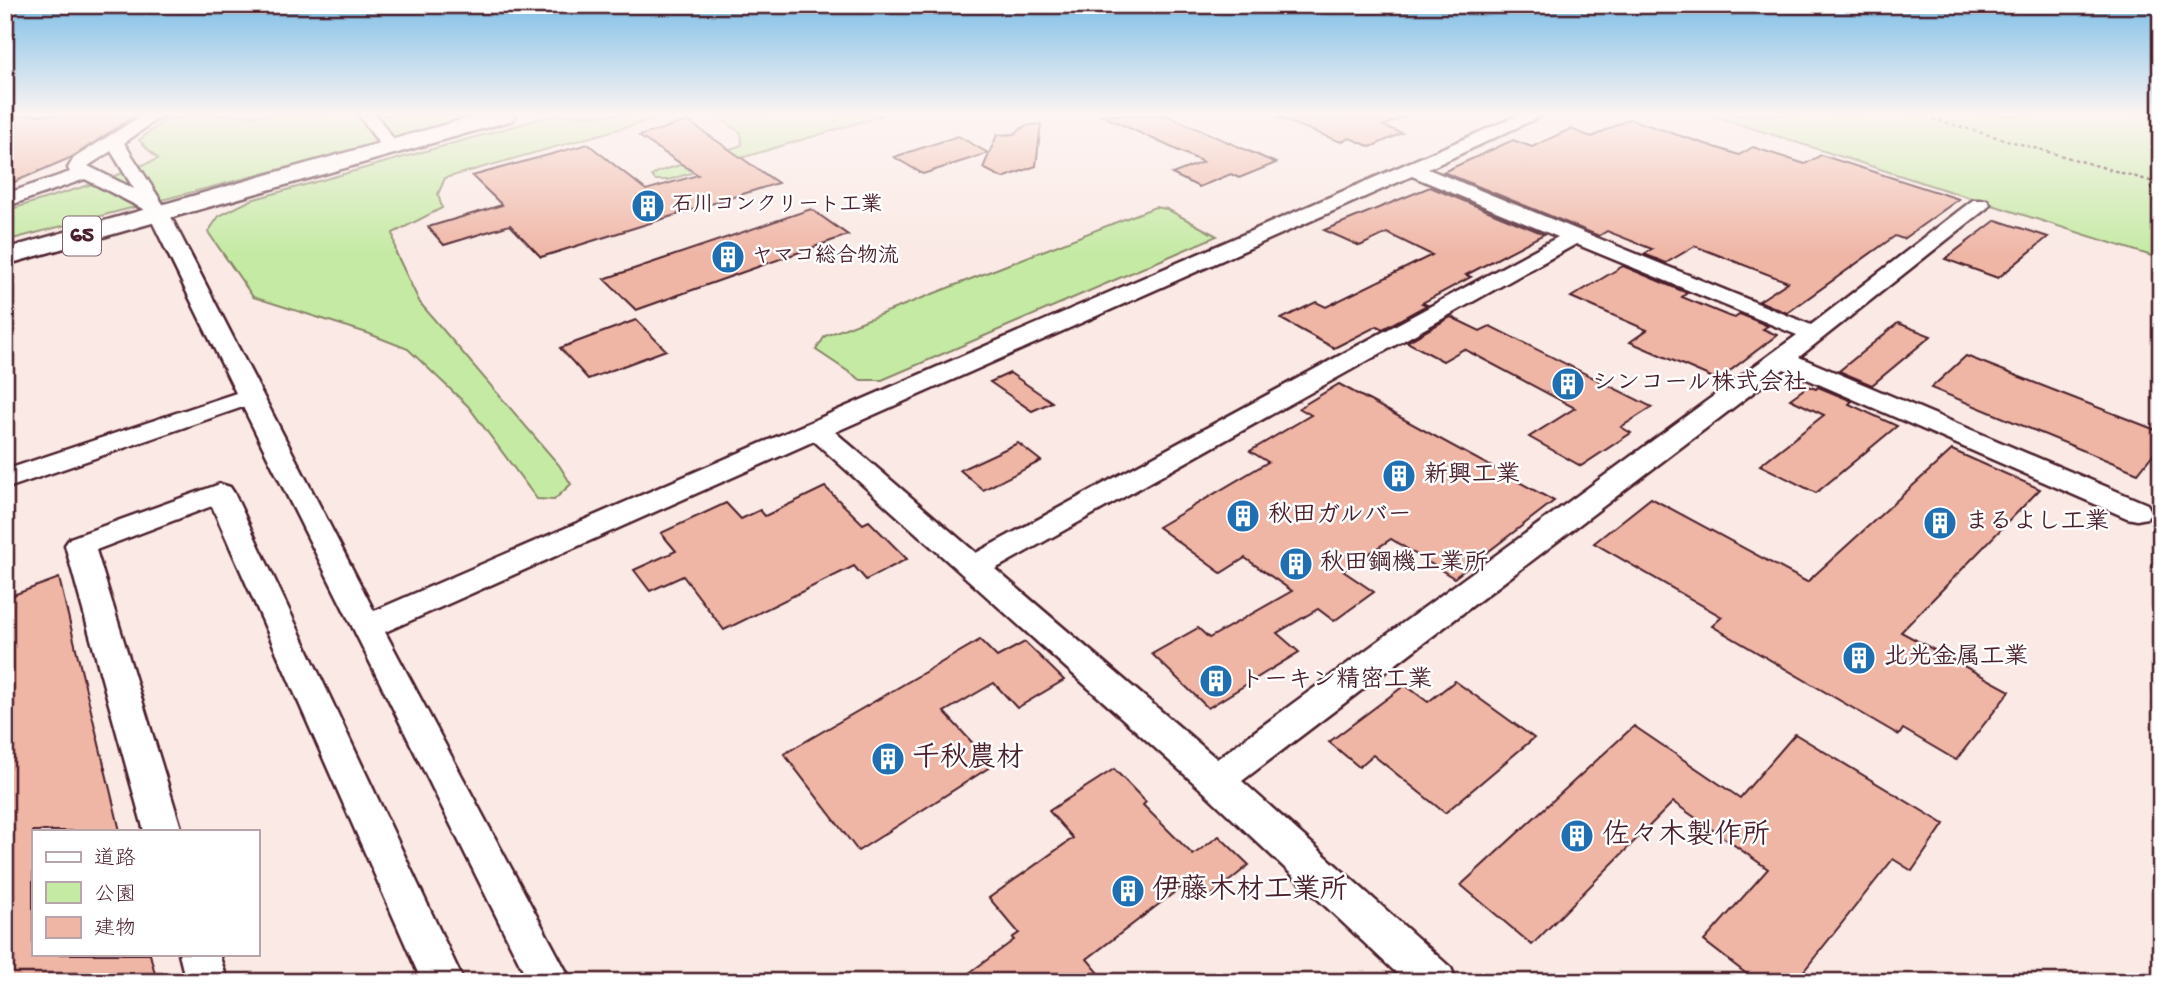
<svg xmlns="http://www.w3.org/2000/svg" width="2166" height="987" font-family="'Gochi Hand','Klee One',sans-serif">
<style>
.green{fill:#c5eaa4;stroke:#888468;stroke-width:2}
.building{fill:#efb6a6;stroke:#4a1f2b;stroke-width:2}
.lines{fill:none;stroke-linecap:round;stroke-linejoin:round}
.minor-casing{stroke:#4a1f2b;stroke-width:5}
.major-casing{stroke:#4a1f2b;stroke-width:5}
.path{stroke:#4a1f2b;stroke-width:2.5;stroke-dasharray:3.5 3.5;stroke-linecap:butt}
.minor{fill:#fff;fill-rule:evenodd}
.major{fill:#fff;fill-rule:evenodd}
.labels{text-anchor:middle;dominant-baseline:central;stroke-width:5;stroke-linejoin:round;paint-order:stroke}
.far-poi-label{font-size:21px;font-weight:bold;fill:#4a1f2b;stroke:#fff;text-anchor:start}
.shield{fill:#fff;stroke:#80626b;stroke-width:2}
.shield-label{font-size:23px;font-weight:bold;fill:#4a1f2b}
.poi-label{font-size:24px;font-weight:bold;fill:#4a1f2b;stroke:#fff;text-anchor:start}
.near-poi-label{font-size:28px;font-weight:bold;fill:#4a1f2b;stroke:#fff;text-anchor:start}
</style>
<rect width="100%" height="100%" fill="#fae9e4"/>
<filter id="ink" filterUnits="userSpaceOnUse"><feTurbulence type="fractalNoise" baseFrequency=".0143" numOctaves="2"/><feDisplacementMap in="SourceGraphic" scale="14" xChannelSelector="R" yChannelSelector="G"/><feConvolveMatrix kernelMatrix="1 2 1 2 8 2 1 2 1" color-interpolation-filters="sRGB"/></filter>
<g filter="url(#ink)">
<g class="green">
<polygon points="172,115 487,115 5,241 5,211 102,181 158,159 139,140"/>
<polygon points="554,115 669,115 445,178 438,194 442,208 393,233 396,253 420,303 559,465 571,484 554,500 537,499 468,406 408,349 367,333 253,297 208,232 219,216 251,200"/>
<polygon points="716,115 884,115 668,180 655,180 652,176 658,172 742,145 741,133"/>
<polygon points="1711,115 2161,115 2161,259"/>
<polygon points="1155,207 1167,209 1217,236 882,380 861,380 816,350 825,336"/>
</g>
<g class="building">
<polygon points="5,115 136,115 72,157 5,186"/>
<polygon points="1101,115 1166,115 1276,163 1239,178 1231,174 1199,187 1172,174 1203,162"/>
<polygon points="1408,115 1383,126 1402,133 1371,147 1350,138 1341,142 1276,117"/>
<polygon points="1629,119 1739,155 1753,147 1805,164 1821,155 1959,199 1903,239 1895,236 1787,313 1759,301 1788,282 1695,246 1666,263 1644,254 1652,249 1607,231 1599,236 1443,172 1513,140 1532,147 1570,129 1592,137"/>
<polygon points="688,121 778,183 541,257 510,225 444,245 428,227 502,205 472,176 588,144 646,190 698,175 639,136"/>
<polygon points="1041,124 1036,166 1003,178 983,168 997,135 1014,134 1025,126"/>
<polygon points="958,136 988,153 923,174 894,157"/>
<polygon points="1430,187 1544,234 1466,275 1471,277 1422,303 1427,305 1383,329 1377,326 1334,348 1281,319 1316,302 1326,307 1432,255 1387,233 1360,246 1324,230"/>
<polygon points="811,209 848,235 636,310 604,279"/>
<polygon points="1996,220 2048,237 1998,278 1945,259"/>
<polygon points="1623,266 1687,293 1682,297 1726,315 1735,318 1740,314 1768,326 1763,329 1777,335 1718,380 1630,342 1647,330 1571,297"/>
<polygon points="1451,317 1480,331 1490,326 1652,407 1621,427 1631,433 1581,466 1529,437 1575,408 1464,349 1443,361 1407,342"/>
<polygon points="636,320 666,350 588,379 560,348"/>
<polygon points="1898,323 1931,336 1872,385 1839,371"/>
<polygon points="1966,356 2161,432 2161,444 2138,473 1931,388"/>
<polygon points="1010,373 1052,402 1032,411 990,382"/>
<polygon points="1339,384 1554,501 1454,578 1391,539 1343,571 1374,592 1334,621 1318,609 1277,633 1299,652 1208,708 1152,654 1198,628 1209,638 1292,591 1245,558 1221,573 1158,527 1268,462 1250,451 1311,415 1299,408"/>
<polygon points="1808,386 1816,389 1818,387 1852,401 1849,404 1897,426 1816,493 1760,465 1824,415 1790,399"/>
<polygon points="1018,443 1041,461 983,490 960,470"/>
<polygon points="1952,450 2040,489 1901,632 2010,691 1956,760 1903,729 1899,735 1712,626 1722,617 1594,543 1651,498 1807,582"/>
<polygon points="825,487 863,524 869,521 907,559 866,580 854,566 724,630 683,576 650,591 634,570 676,551 661,533 726,503 741,519 760,510 765,516"/>
<polygon points="59,578 120,831 33,831 33,954 150,954 157,982 5,982 5,598"/>
<polygon points="980,640 997,657 1025,642 1064,680 1017,708 994,683 944,712 993,765 858,851 784,754"/>
<polygon points="1455,681 1534,738 1445,813 1373,755 1359,767 1329,742 1405,685 1428,702"/>
<polygon points="1634,726 1740,798 1795,734 1944,824 1912,871 1893,859 1795,982 1757,982 1704,941 1768,869 1673,802 1532,945 1461,885"/>
<polygon points="1114,769 1146,802 1143,805 1193,855 1219,836 1249,865 1206,900 1188,882 1087,959 1099,973 1088,982 957,982 1014,940 1012,938 1019,933 989,898 1073,838 1049,811"/>
</g>
<g class="lines">
<defs>
<g id="minor">
<path d="M 142,115 L 163,115 L 124,143 L 170,215 L 374,611 L 1519,115 L 1543,115 L 1428,169 L 1811,325 L 1973,200 L 1987,200 L 1990,204 L 1987,208 L 1799,357 L 2147,504 L 2151,511 L 2147,518 L 2137,520 L 2127,518 L 1784,369 L 1242,781 L 1451,968 L 1457,982 L 1406,982 L 1203,791 L 814,441 L 385,632 L 572,982 L 529,982 L 243,407 L 5,489 L 5,470 L 236,393 L 147,211 L 85,179 L 5,207 L 5,194 L 70,172 L 68,168 L 74,158 ZM 111,151 L 134,189 L 88,166 ZM 1412,176 L 1558,237 L 976,553 L 835,432 ZM 1576,244 L 1797,335 L 1217,759 L 995,569 Z"/>
<polygon points="359,115 376,115 400,148 397,152 385,152"/>
<polygon points="220,484 230,487 234,493 464,982 422,982 212,506 96,550 182,831 144,831 65,545 70,538"/>
<polygon points="179,954 219,954 228,982 186,982"/>
</g>
<polygon id="major" points="479,115 515,115 513,120 5,265 5,249"/>
</defs>
<use href="#minor" class="minor-casing"/>
<use href="#major" class="major-casing"/>
<g class="path">
<polyline points="1919,115 2161,184"/>
<polyline points="171,119 208,115"/>
</g>
<use href="#minor" class="minor"/>
<use href="#major" class="major"/>
</g>
</g>
<linearGradient id="sky" x2="0" y2="1"><stop stop-color="#80bfe7"/><stop offset="0.45" stop-color="#fdf5f3"/><stop offset="1" stop-color="#fdf5f3" stop-opacity="0"/></linearGradient>
<rect width="2166" height="254" fill="url(#sky)"/>
<defs>
<symbol id="building-disc" viewBox="-11 -11 22 22"><circle r="9.5" fill="#1f6fb2" stroke="#fff"/><path d="M-4-6H4V6H1V3H-1V6H-4ZM-2.5-4.3h1.7v1.8h-1.7ZM.8-4.3h1.7v1.8H.8ZM-2.5-1h1.7V.8h-1.7ZM.8-1h1.7V.8H.8Z" fill="#fff"/></symbol>
</defs>
<g fill-rule="evenodd">
<use href="#building-disc" x="629" y="187" width="38" height="38"/>
<use href="#building-disc" x="709" y="238" width="38" height="38"/>
<use href="#building-disc" x="1549" y="365" width="38" height="38"/>
<use href="#building-disc" x="1380" y="457" width="38" height="38"/>
<use href="#building-disc" x="1224" y="497" width="38" height="38"/>
<use href="#building-disc" x="1921" y="504" width="38" height="38"/>
<use href="#building-disc" x="1277" y="545" width="38" height="38"/>
<use href="#building-disc" x="1840" y="639" width="38" height="38"/>
<use href="#building-disc" x="1197" y="662" width="38" height="38"/>
<use href="#building-disc" x="869" y="740" width="38" height="38"/>
<use href="#building-disc" x="1558" y="817" width="38" height="38"/>
<use href="#building-disc" x="1109" y="872" width="38" height="38"/>
</g>
<g class="labels">
<g class="far-poi-label">
<text x="672" y="206">石川コンクリート工業</text>
<text x="752" y="257">ヤマコ総合物流</text>
</g>
<rect class="shield" x="63" y="216.5" width="38" height="39" rx="5"/>
<g class="shield-label">
<text x="82" y="236">65</text>
</g>
<g class="poi-label">
<text x="1592" y="384">シンコール株式会社</text>
<text x="1424" y="476">新興工業</text>
<text x="1268" y="516">秋田ガルバー</text>
<text x="1965" y="523">まるよし工業</text>
<text x="1320" y="564">秋田鋼機工業所</text>
<text x="1884" y="658">北光金属工業</text>
<text x="1240" y="681">トーキン精密工業</text>
</g>
<g class="near-poi-label">
<text x="912" y="759">千秋農材</text>
<text x="1602" y="836">佐々木製作所</text>
<text x="1152" y="891">伊藤木材工業所</text>
</g>
</g>
<rect width="2166" height="987" fill="none" stroke="#fff" stroke-width="28"/>
<rect x="14" y="14" width="2138" height="959" fill="none" stroke="#4a1f2b" stroke-width="2.5" filter="url(#ink)"/>
<rect x="32" y="830" width="228" height="126" fill="#ffffff" stroke="#b7a5aa" stroke-width="2"/>
<rect x="46" y="852" width="35" height="10" fill="#ffffff" stroke="#b7a5aa" stroke-width="2"/>
<text x="94" y="864" font-size="21" fill="#4a1f2b">道路</text>
<rect x="46" y="882" width="35" height="21" fill="#c5eaa4" stroke="#b7a5aa" stroke-width="2"/>
<text x="94" y="900" font-size="21" fill="#4a1f2b">公園</text>
<rect x="46" y="917" width="35" height="21" fill="#efb6a6" stroke="#b7a5aa" stroke-width="2"/>
<text x="94" y="934" font-size="21" fill="#4a1f2b">建物</text>
</svg>
